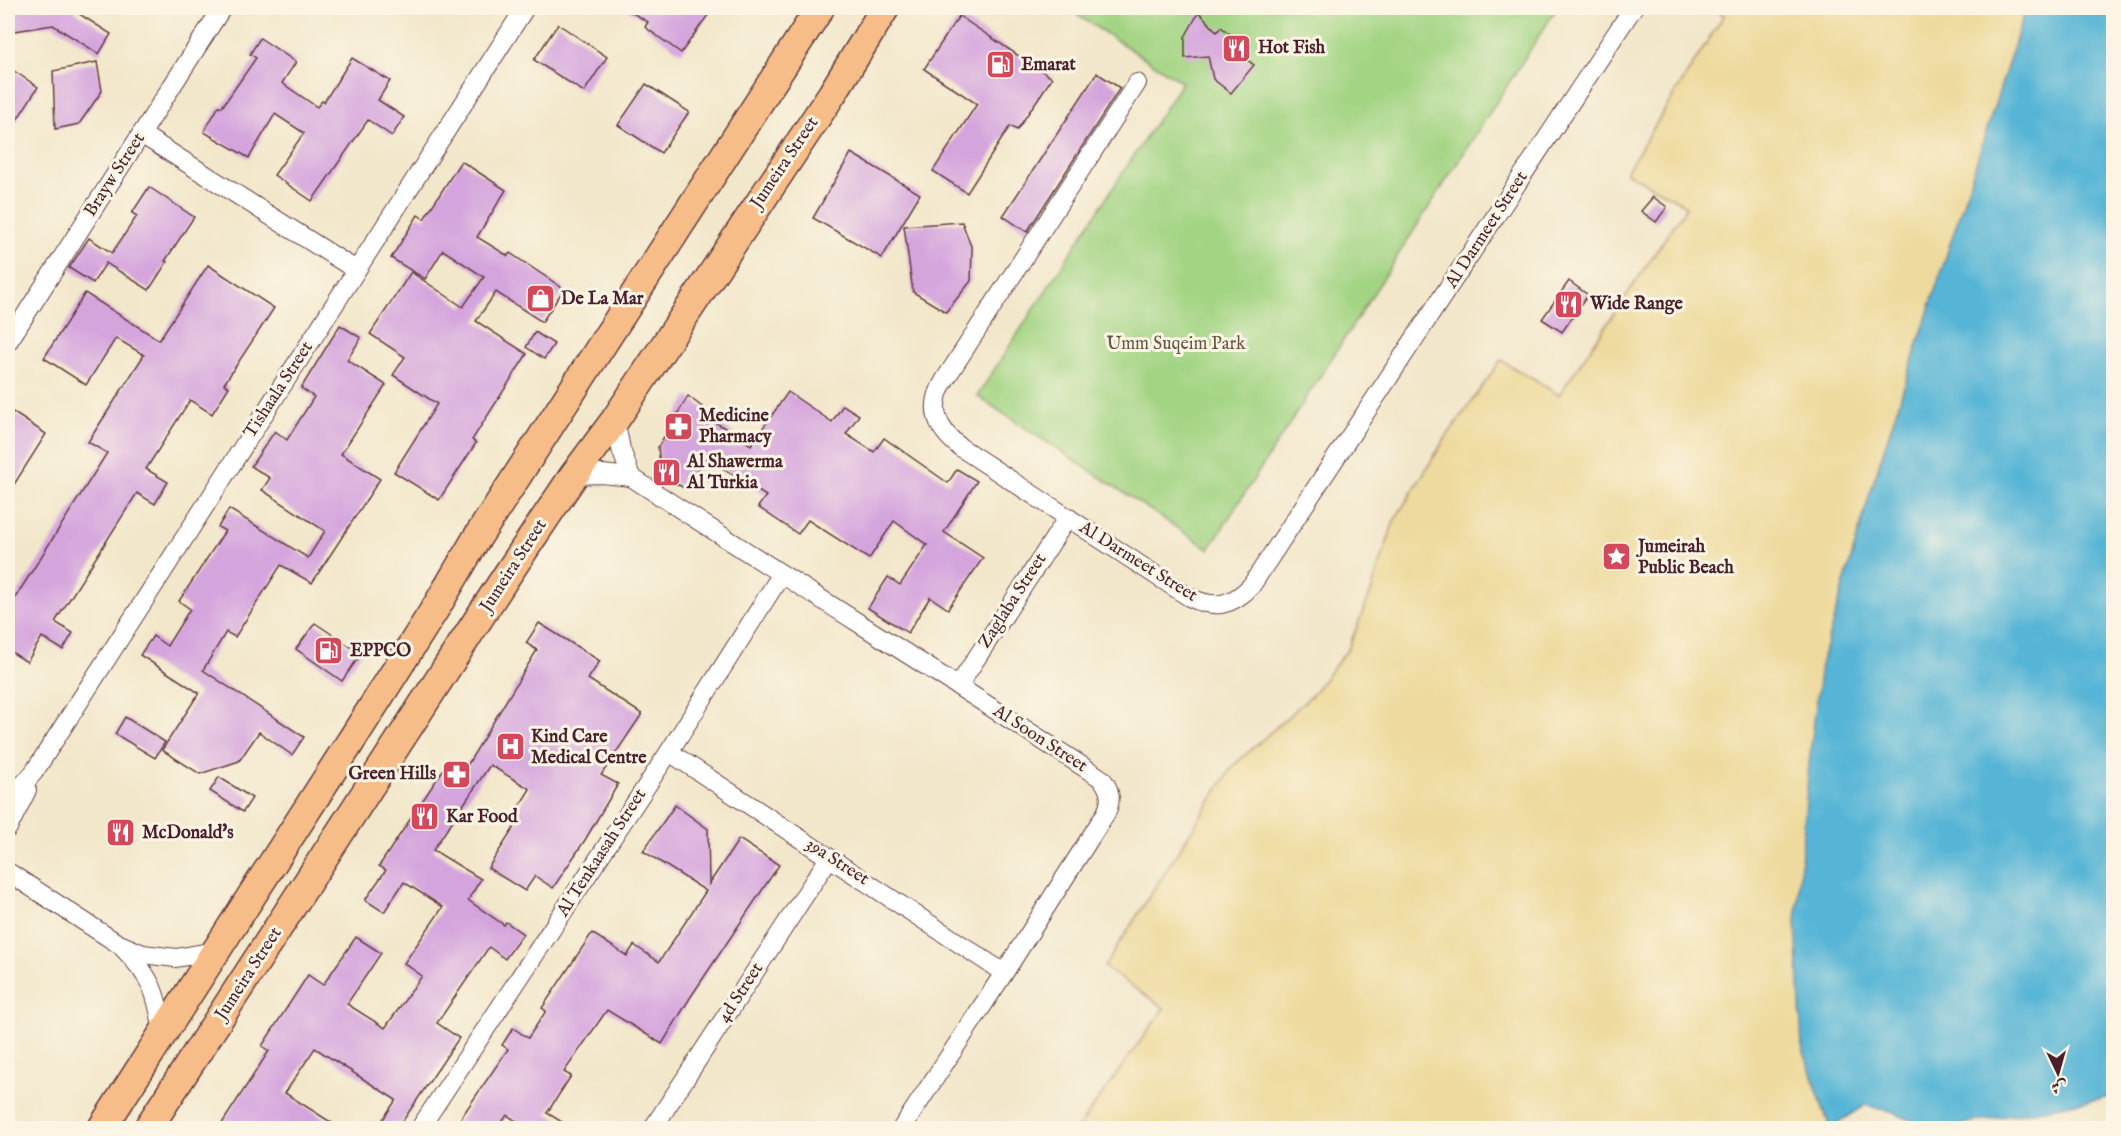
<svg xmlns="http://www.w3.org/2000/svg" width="2121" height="1136" font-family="'IM FELL English',Amiri,serif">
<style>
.green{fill:#a3d483;stroke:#767a57;stroke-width:1.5}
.sand{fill:#eeda9e;stroke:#9c7c64;stroke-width:1.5}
.water{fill:#57b5d6;stroke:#506a80;stroke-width:1.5}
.building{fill:#d4a4dd}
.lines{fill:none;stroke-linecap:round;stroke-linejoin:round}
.street-casing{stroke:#633d43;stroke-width:20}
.primary-casing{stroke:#633d43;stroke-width:31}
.street{stroke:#fff;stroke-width:18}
.primary{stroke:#f7bd88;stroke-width:28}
.labels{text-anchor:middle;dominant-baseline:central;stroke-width:6;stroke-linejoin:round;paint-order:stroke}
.poi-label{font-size:18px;font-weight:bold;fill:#4a1f2b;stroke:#fcf5e5;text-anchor:start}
.street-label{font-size:18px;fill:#4a1f2b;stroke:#fcf5e5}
.park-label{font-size:18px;fill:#655545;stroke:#fcf5e5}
</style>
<rect width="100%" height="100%" fill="#fcf5e5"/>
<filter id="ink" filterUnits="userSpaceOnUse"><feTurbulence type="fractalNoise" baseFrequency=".0167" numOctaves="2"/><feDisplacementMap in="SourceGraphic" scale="12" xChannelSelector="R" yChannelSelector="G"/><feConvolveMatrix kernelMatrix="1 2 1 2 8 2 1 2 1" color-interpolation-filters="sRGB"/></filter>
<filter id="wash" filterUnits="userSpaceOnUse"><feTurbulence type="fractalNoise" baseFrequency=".008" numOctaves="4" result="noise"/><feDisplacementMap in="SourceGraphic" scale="24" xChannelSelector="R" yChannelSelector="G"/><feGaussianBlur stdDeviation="1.35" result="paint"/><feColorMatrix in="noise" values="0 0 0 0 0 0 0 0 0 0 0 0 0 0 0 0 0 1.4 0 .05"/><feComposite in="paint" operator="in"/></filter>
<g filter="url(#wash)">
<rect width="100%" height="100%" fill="#f2e7ca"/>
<polygon class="green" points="1066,8 1557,8 1209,549 977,396 1182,82"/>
<polygon class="sand" points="1712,8 2026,8 1871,490 1821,664 1802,1046 1830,1128 1078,1128 1164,1008 1104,967 1233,766 1311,696 1348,649 1371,592 1394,521 1445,439 1501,360 1559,395 1687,206 1626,172 1724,15"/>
<polygon class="water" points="2026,8 2113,8 2113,1086 2109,1097 1940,1128 1930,1128 1891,1112 1866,1105 1830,1128 1802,1046 1796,923 1809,763 1821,664 1871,490"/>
<g id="blocks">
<g class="building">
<polygon points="8,8 70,8 111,34 99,54 53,25 8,32"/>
<polygon points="624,8 713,8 681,53 645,27 648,22"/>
<polygon points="1199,12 1217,32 1221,27 1241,43 1242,56 1254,65 1231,93 1213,79 1208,56 1185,58 1185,37"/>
<polygon points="959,16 1052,78 1017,130 1010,126 967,193 933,171 977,104 924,69"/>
<polygon points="558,24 607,57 584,92 534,60"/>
<polygon points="260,38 296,62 282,83 317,107 322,101 324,102 352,58 390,81 378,100 404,117 392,136 368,120 312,201 274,175 304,133 275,114 249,158 204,132 219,106 222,107 256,58 250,54"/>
<polygon points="97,62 102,91 79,124 55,129 53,71"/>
<polygon points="8,67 38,87 8,134"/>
<polygon points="1097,73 1120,88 1027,232 1003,216"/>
<polygon points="646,84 689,112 661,153 618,125"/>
<polygon points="851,153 920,194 882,258 813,218"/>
<polygon points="461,161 506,190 477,237 508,256 510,253 564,289 542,322 496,292 476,321 527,354 472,440 476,443 439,500 394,472 437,404 393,375 405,357 370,334 411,272 463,307 484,277 443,250 425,279 391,258 418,215 424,219"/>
<polygon points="149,187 194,217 165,261 167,262 149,290 106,263 93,283 69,268 89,238 112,253 137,216 132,213"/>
<polygon points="1653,197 1667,207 1656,222 1641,211"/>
<polygon points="962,222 972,249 971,281 946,312 913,292 904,226"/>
<polygon points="208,265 274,308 224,384 229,387 212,414 190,400 146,469 168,482 155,504 137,493 55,622 73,633 63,650 42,637 27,662 8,650 8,609 107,453 88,442 144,355 116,338 86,385 44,358 85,293 159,340"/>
<polygon points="1569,281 1588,295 1562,332 1542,319"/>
<polygon points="340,325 361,338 347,360 386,385 341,454 380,479 312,583 281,565 235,637 226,632 203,670 304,737 292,755 259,732 239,761 200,774 162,750 199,693 140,655 153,636 167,646 190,609 179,601 225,531 218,527 229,509 308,558 325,531 262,490 270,478 251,466 275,431 287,440 314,397 301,388"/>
<polygon points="535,332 554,344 544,359 526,347"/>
<polygon points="788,392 832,422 843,405 859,415 846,434 874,452 884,438 948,483 957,469 977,481 944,532 983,558 948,609 930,597 908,633 868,608 888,577 900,585 927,545 894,521 869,559 808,520 798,534 758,507 766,496 707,458 684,488 661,475 658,447 688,396 715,417 712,420 751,445"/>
<polygon points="8,409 46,434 8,494"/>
<polygon points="315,623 361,654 342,681 296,649"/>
<polygon points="539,623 600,661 588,679 642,714 601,775 618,784 585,840 553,888 535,876 525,891 488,868 521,817 515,813 530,789 490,765 433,850 481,879 468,900 504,925 506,922 523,934 505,959 489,947 437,1023 459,1038 398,1128 377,1128 396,1100 315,1048 285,1093 340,1128 219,1128 269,1051 262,1046 308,975 323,985 356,937 381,953 347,1004 385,1028 422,976 404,963 443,907 404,882 384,912 365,900 386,870 379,866 445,767 460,777 537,650 526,643"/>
<polygon points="125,717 165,742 155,758 115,734"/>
<polygon points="219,777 252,798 243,812 210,791"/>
<polygon points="675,805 708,829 709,884 739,839 779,865 690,998 662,1044 607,1010 564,1072 571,1076 547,1113 572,1128 527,1128 507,1115 498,1128 454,1128 508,1049 502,1045 513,1028 528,1038 546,1011 542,1008 592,933 627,956 634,945 659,962 706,891 643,851"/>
</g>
</g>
</g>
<g filter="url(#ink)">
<use href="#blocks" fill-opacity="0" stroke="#633d43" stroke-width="1.5"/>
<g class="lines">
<defs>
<g id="street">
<path d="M 1137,83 L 944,381 C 928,408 937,429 960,447 L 1189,597 C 1214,609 1231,607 1251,586 L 1633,8"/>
<polyline points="141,134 356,270"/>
<polyline points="8,342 222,8"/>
<polyline points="615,420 621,449 631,477"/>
<path d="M 574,475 L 602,474 L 631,477 C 787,579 946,677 1102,779 C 1111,791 1112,800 1106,813 L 1004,973 L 902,1128"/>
<polyline points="959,685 1068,517"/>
<polyline points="669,752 1004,973"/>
<polyline points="8,802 34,772 525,8"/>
<polyline points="8,828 27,790"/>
<polyline points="8,872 117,943 143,954 176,958 215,951"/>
<path d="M 123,948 C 152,978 157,993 163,1033"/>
<polyline points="420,1128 669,752 781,575"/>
<polyline points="653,1128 829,858"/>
</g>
<g id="primary">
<polyline points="102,1128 346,749 438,604 475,541 820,8"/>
<polyline points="148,1128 507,575 574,475 615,420 832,94 885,8"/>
</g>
</defs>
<use href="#street" class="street-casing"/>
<use href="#primary" class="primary-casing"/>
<use href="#street" class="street"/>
<use href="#primary" class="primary"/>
</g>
</g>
<defs>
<symbol id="restaurant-square" viewBox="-11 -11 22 22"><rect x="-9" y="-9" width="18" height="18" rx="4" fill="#d1495b" stroke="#fcf5e5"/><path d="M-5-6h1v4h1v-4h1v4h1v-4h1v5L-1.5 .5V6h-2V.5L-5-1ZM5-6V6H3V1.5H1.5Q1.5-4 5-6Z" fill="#fff"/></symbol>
<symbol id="fuel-square" viewBox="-11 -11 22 22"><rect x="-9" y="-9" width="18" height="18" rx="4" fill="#d1495b" stroke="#fcf5e5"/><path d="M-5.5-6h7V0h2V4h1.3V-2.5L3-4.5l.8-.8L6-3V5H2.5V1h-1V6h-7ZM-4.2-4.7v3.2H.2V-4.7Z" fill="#fff"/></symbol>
<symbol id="shop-square" viewBox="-11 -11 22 22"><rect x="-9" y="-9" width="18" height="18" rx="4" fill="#d1495b" stroke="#fcf5e5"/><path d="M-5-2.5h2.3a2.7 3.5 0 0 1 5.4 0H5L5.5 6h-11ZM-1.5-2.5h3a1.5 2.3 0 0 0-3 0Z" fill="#fff"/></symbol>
<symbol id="pharmacy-square" viewBox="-11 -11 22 22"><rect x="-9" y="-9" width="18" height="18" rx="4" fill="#d1495b" stroke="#fcf5e5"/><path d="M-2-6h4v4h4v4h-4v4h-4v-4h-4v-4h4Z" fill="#fff"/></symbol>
<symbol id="sight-square" viewBox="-11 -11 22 22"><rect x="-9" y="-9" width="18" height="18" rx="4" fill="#d1495b" stroke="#fcf5e5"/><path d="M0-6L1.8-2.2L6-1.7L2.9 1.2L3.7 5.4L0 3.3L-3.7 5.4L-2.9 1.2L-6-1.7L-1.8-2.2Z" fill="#fff"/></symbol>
<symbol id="hospital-square" viewBox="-11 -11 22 22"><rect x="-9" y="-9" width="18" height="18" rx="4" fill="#d1495b" stroke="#fcf5e5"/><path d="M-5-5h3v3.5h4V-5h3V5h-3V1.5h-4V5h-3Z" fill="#fff"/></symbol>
</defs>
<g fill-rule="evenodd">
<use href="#restaurant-square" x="1220" y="32" width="33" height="33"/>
<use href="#fuel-square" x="984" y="48" width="33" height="33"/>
<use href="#shop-square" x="524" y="282" width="33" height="33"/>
<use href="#restaurant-square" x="1552" y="288" width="33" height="33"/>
<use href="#pharmacy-square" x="662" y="410" width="33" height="33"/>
<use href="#restaurant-square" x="650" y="456" width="33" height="33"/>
<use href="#sight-square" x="1600" y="540" width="33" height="33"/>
<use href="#fuel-square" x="312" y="634" width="33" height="33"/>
<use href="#hospital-square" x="494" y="730" width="33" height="33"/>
<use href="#pharmacy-square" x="440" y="758" width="33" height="33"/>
<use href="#restaurant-square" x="408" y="800" width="33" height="33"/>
<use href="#restaurant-square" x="104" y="816" width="33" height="33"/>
</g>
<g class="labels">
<g class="poi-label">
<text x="1258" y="48">Hot Fish</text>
<text x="1021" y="65">Emarat</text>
<text x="561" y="299">De La Mar</text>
<text x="1590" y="304">Wide Range</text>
<text x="699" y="416">Medicine<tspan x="699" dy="21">Pharmacy</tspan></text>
<text x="687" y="462">Al Shawerma<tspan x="687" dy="21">Al Turkia</tspan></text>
<text x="1638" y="547">Jumeirah<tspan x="1638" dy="21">Public Beach</tspan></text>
<text x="350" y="651">EPPCO</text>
<text x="531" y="737">Kind Care<tspan x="531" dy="21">Medical Centre</tspan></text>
<text x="436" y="774" text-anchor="end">Green Hills</text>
<text x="446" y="817">Kar Food</text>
<text x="142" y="833">McDonald's</text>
</g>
<g class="street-label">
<text transform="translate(785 163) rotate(-56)">Jumeira Street</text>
<text transform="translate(115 175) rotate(-57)">Brayw Street</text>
<text transform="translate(1487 230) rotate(-57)">Al Darmeet Street</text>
<text transform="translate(279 390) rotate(-57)">Tishaala Street</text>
<text transform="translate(1138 562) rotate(32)">Al Darmeet Street</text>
<text transform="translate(514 566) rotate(-57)">Jumeira Street</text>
<text transform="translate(1013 601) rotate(-57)">Zaglaba Street</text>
<text transform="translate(1040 739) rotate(33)">Al Soon Street</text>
<text transform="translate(602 853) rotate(-57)">Al Tenkaasah Street</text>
<text transform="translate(837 862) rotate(33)">39a Street</text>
<text transform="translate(249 974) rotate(-57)">Jumeira Street</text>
<text transform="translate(741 993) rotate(-57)">4d Street</text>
</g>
<g class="park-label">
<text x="1176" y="344">Umm Suqeim Park</text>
</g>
</g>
<rect width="2121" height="1136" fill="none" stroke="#fcf5e5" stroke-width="30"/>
<g transform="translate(2058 1073) rotate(175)" stroke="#fcf5e5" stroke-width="4.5" paint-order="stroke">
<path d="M0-4.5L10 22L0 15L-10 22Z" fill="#4a1f2b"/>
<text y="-9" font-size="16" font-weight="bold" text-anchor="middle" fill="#4a1f2b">ش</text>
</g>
</svg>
